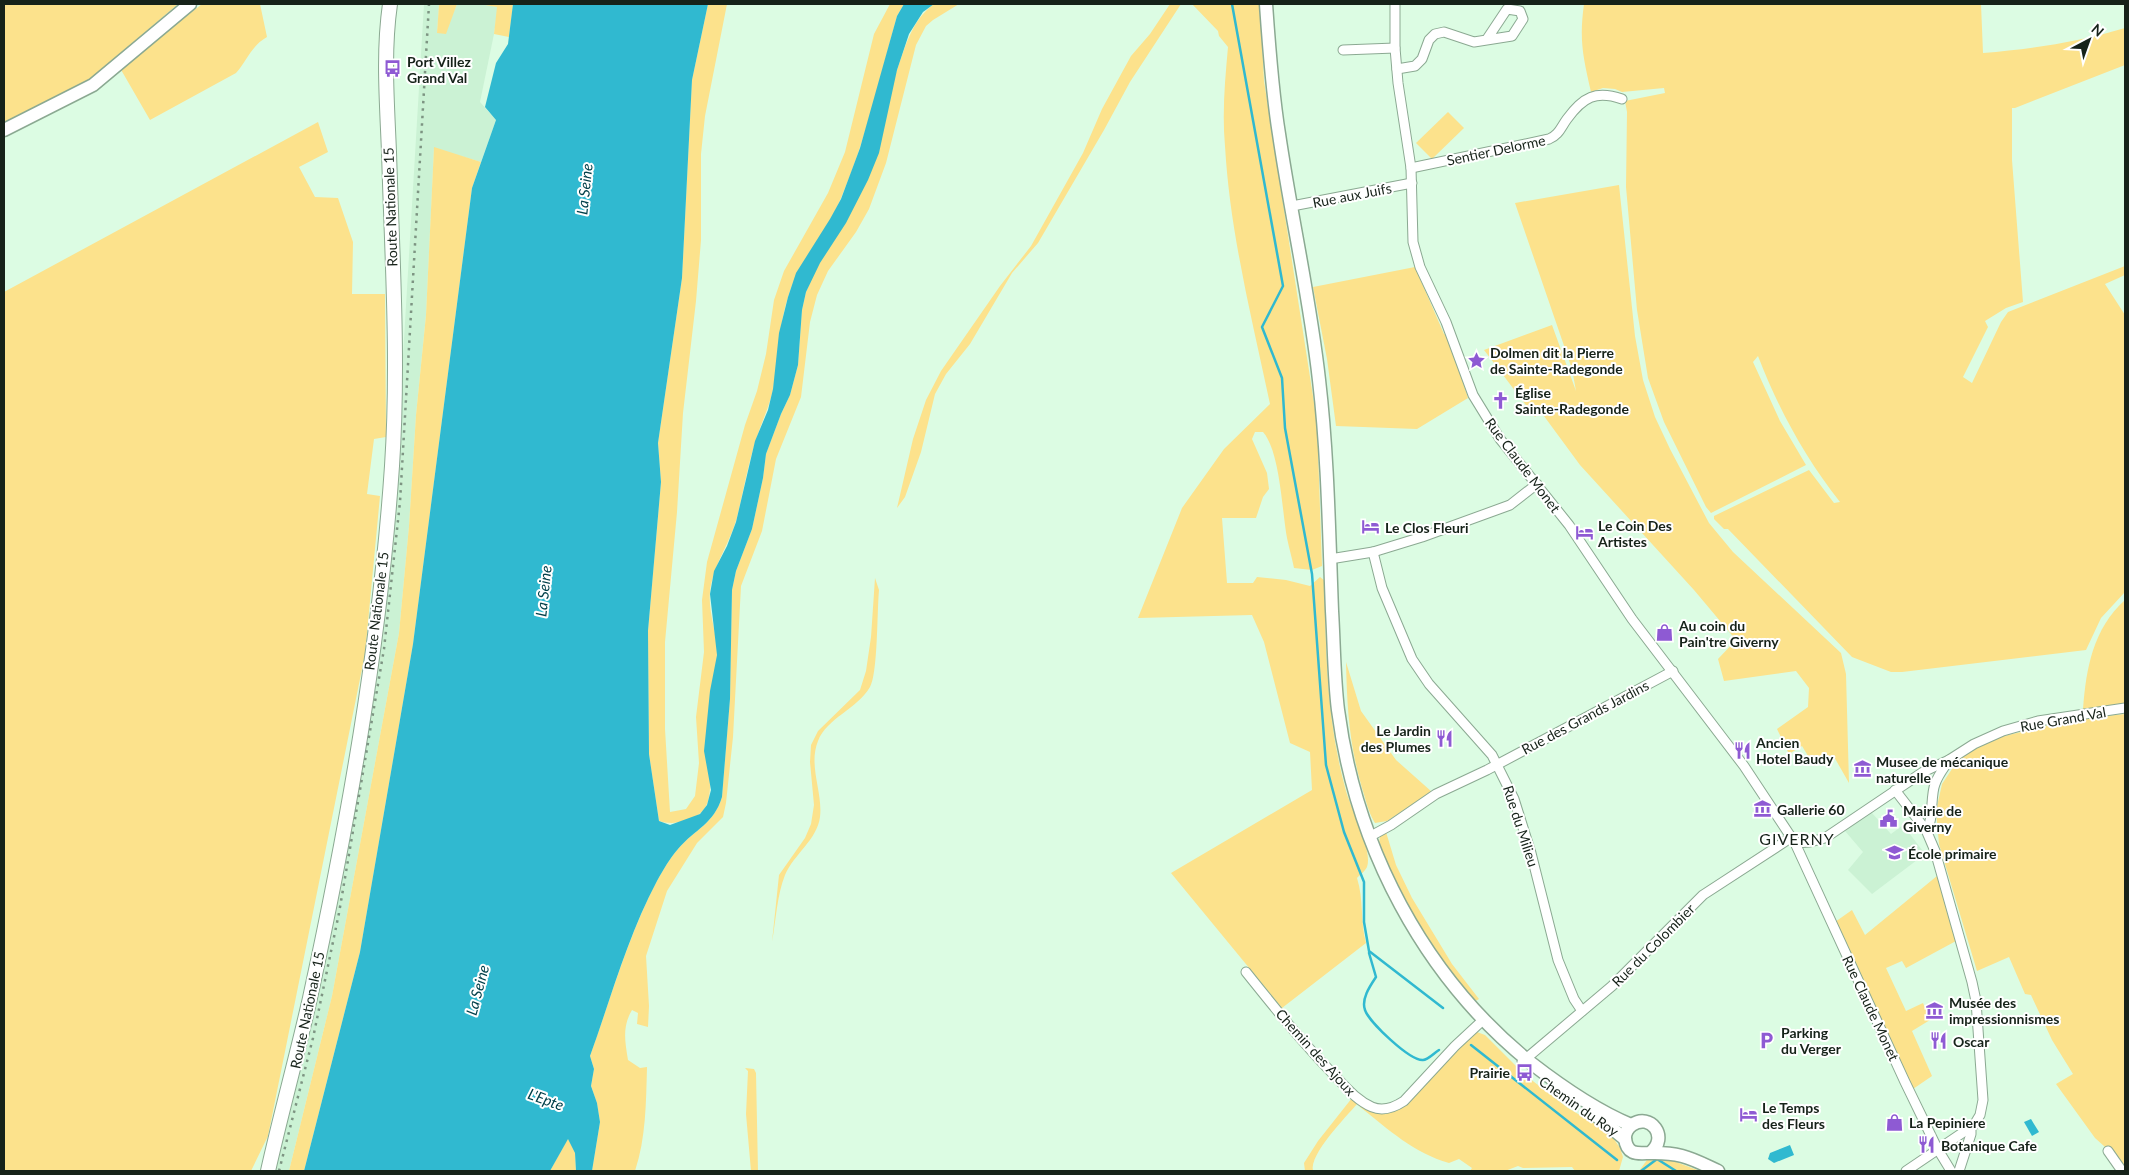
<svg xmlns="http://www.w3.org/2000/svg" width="2129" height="1175" font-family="Lato,sans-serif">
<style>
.built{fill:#cbf2d4}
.green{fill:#fce28c}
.water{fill:#30b9d0}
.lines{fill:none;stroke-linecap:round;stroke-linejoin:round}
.stream{stroke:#30b9d0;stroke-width:2.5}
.street-casing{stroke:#8ba992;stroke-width:11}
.secondary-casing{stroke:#8ba992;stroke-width:15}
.primary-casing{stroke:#8ba992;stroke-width:16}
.street{stroke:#fff;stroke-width:9}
.secondary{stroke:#fff;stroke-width:12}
.primary{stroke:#fff;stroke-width:14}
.rail{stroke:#7d9482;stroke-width:2.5;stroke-dasharray:2.5 5;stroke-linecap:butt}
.labels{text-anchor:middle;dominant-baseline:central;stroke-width:4;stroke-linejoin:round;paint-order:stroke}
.poi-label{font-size:14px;font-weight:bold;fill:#162219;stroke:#fff;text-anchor:start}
.street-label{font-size:14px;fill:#162219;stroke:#fff}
.water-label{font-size:15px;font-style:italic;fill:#02404a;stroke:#fff}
.quarter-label{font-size:16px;letter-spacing:1px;fill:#162219;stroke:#fff}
</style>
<rect width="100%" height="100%" fill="#dcfce3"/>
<g class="built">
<polygon points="424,4 439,4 437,33 445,33 457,4 479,4 498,7 494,34 480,102 496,120 481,162 434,148 426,315 416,415 409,526 399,633 332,996 289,1171 274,1171 391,557"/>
<polygon points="1871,812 1891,834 1903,825 1925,854 1872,894 1848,870 1863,852 1845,831"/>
</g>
<g class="green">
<polygon points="4,4 178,4 89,80 4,125"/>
<path d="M 202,4 L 260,4 L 267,37 C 251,46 247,61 236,73 L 150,120 L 120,68 Z"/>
<polygon points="439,4 457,4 446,34 437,33"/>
<polygon points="479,4 513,4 509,37 494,34 497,7"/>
<path d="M 708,4 L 727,4 L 705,116 L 701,154 L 701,240 L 696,301 L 683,413 L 677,512 L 665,642 L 665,729 L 670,812 L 686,809 L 695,796 L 699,763 L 696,717 L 704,652 L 702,600 L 707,562 L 745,425 L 757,391 L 766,354 L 774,300 L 784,271 L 828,193 L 845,152 L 874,34 L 890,4 L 904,4 L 897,16 C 880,77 866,140 841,198 C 827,232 800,259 789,294 C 778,326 779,358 773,390 C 769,408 761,423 756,440 C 748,464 744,489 738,513 C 732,541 713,564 710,592 C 708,612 717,633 717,653 C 717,673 709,698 708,719 C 707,740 715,791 706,806 C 698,821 674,826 659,821 L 649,754 L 648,631 L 661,482 L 658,443 L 682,278 L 692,80 Z"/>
<path d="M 934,4 L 959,4 L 933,20 L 926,26 L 916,45 L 886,163 L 869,209 L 856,232 L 828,271 L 817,295 L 810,322 L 801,397 L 776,459 L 762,531 L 741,586 L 733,737 L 726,803 L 723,817 L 697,843 L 667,891 L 646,956 L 649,1006 L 648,1027 L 637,1024 L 638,1013 L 632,1010 C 622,1027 625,1041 628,1060 L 640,1068 L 647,1067 C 646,1103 646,1138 635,1171 L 592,1171 L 600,1122 L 597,1103 L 591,1086 L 594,1069 L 590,1056 C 611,998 628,936 657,881 C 663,870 670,858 678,849 C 695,829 714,824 722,797 L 730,699 L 732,590 L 736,571 L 752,529 L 763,478 L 766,454 L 781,414 L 790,395 L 798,365 L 802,310 L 806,292 L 897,70 C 906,45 912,20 934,4 Z"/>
<polygon points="1170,4 1181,4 1130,82 1104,130 1038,243 1012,273 970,344 946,374 935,394 921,452 905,497 897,508 913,439 926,400 941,371 1000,286 1031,246 1083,153 1102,109 1131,56 1150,34"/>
<path d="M 1192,4 L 1260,4 L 1264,81 L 1317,422 L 1322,566 L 1312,570 L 1294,568 C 1292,558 1289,548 1287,538 C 1282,511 1280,451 1263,432 L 1255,432 L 1252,439 L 1267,473 L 1269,489 L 1263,497 L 1256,518 L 1222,518 L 1227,583 L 1253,583 L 1257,577 L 1286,580 L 1310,586 L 1320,577 L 1325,581 C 1325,651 1327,723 1346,791 C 1351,809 1373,850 1367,867 C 1365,871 1360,875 1357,878 C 1364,900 1360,921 1366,943 L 1282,1008 L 1171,873 L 1312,790 L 1310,752 L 1290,743 L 1264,642 L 1252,615 L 1138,618 L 1182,508 L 1224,449 L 1270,404 C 1252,319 1230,233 1225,146 C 1222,113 1225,80 1228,47 L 1219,36 L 1218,31 Z"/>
<path d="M 1584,4 L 1981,4 L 1983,53 C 2032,49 2078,42 2125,28 L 2125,65 L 2015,108 L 2012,108 L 2012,160 L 2023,302 L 2006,308 L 1985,321 L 1988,327 L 1963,377 L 1972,383 L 2001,322 L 2008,312 L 2125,266 L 2125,275 L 2105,284 L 2125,315 L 2125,592 L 2101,618 L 2086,650 L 1902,672 L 1891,672 L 1852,657 L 1728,529 L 1724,529 L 1714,519 L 1714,516 L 1809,470 L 1834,503 L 1840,502 C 1805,458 1778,408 1758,356 L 1753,362 L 1780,421 L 1806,465 L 1711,513 L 1706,507 L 1664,422 L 1648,378 L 1637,310 L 1626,187 L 1627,112 L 1625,101 L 1665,93 L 1664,88 L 1622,92 L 1615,89 L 1603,88 L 1591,92 C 1583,57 1579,40 1584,4 Z"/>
<polygon points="1448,112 1464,128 1432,159 1416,143"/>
<polygon points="318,122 328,152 299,167 315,197 338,198 353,242 352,294 385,294 386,437 374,439 367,494 380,496 365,654 268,1136 251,1171 4,1171 4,292"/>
<polygon points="434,147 481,162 472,188 413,644 360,952 304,1171 289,1171 332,996 399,633 409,526 416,415 426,315"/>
<polygon points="1619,185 1635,336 1643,380 1655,417 1670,449 1709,523 1733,552 1841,653 1846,674 1849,783 1833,755 1814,766 1802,746 1789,754 1777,729 1808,707 1809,688 1796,671 1724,681 1718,659 1736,640 1694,590 1580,465 1541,412 1535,417 1484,350 1552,325 1576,391 1572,369 1515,203"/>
<polygon points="1415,267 1444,334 1448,336 1468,398 1417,429 1336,426 1327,359 1313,287"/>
<path d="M 875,578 L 879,590 C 877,610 878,673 870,687 C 857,709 827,718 818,741 C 808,766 823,792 820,817 C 817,840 794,854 785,875 C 777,895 776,920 772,942 L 779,875 L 805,838 L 811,824 L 814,805 L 810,762 L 811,745 L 818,731 L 860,690 L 866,671 L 871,637 Z"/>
<path d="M 2125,600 L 2125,706 L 2083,709 C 2086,668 2093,629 2125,600 Z"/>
<path d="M 1346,662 L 1361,711 L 1396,760 L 1432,792 L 1387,821 L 1375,823 C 1368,812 1366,800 1362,788 C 1349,744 1347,706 1346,662 Z"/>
<polygon points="2125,714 2125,1170 2114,1155 2095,1138 2056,1084 2073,1074 2052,1040 2031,995 2025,994 2009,957 1977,971 1939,844 1936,811 1942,784 1960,757 1987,740 2076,719"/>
<polygon points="1386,832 1396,865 1412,898 1452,964 1479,999 1472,1003 1424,936 1390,872 1379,844 1380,836"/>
<polygon points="1937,876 1956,941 1906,968 1902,961 1886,968 1906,1011 1923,1003 1930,1020 1912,1031 1932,1076 1913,1089 1835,922 1852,910 1865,935"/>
<path d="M 1477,1032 L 1485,1035 L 1525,1075 L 1568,1108 L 1600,1127 L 1612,1136 L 1620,1148 L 1623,1157 L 1619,1171 L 1575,1171 L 1572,1167 L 1523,1168 L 1518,1166 L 1505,1171 L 1470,1171 L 1472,1168 L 1459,1159 L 1449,1163 C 1414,1153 1389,1130 1360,1107 L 1363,1104 L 1392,1111 Z"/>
<polygon points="745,1068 754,1069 756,1073 758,1171 751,1171 746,1114 748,1071"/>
<path d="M 1352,1098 L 1357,1104 C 1346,1117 1309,1154 1313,1171 L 1305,1171 L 1304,1163 L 1318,1141 Z"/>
<polygon points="568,1138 575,1153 576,1171 550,1171"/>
<polygon points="1657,1158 1668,1159 1700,1171 1639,1171 1647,1160"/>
</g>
<g class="water">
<path d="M 513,4 L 708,4 L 692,80 L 682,278 L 658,443 L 661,482 L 648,631 L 649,754 L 659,821 L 670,825 L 700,814 L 707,805 L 711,790 L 704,751 L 710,691 L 717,655 L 710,594 L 714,571 L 727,546 L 736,522 L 755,441 L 768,410 L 773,389 L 779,333 L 788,297 L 796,273 L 830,219 L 841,199 L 860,148 L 897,16 L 904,4 L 934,4 L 923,12 L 909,34 L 897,70 L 879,153 L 868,180 L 846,223 L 820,263 L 806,292 L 802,310 L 798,365 L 790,395 L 781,414 L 766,454 L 763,478 L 752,529 L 736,571 L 732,590 L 730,699 L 722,797 C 714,824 695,829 678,849 C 670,858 663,870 657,881 C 628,935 611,998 590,1056 L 594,1069 L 591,1086 L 597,1103 L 600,1122 L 592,1171 L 576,1171 L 575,1153 L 568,1139 L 550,1171 L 304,1171 L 360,952 L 413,644 L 472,188 L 496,120 L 485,107 L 496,63 L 508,44 Z"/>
<polygon points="2031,1119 2039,1132 2032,1136 2024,1122"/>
<polygon points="1790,1145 1794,1155 1774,1163 1768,1159 1770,1153"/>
</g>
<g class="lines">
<g class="stream">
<polyline points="1232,4 1283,286 1262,327 1282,378 1285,428 1312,574 1326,765 1344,832 1364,882 1364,922 1369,951 1443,1008"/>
<path d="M 1369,953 L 1376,977 C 1370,986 1361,999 1365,1010 C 1369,1022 1410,1061 1423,1060 C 1428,1060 1434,1053 1439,1050"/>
<polyline points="1471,1045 1617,1160"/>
<polyline points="1641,1171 1657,1159 1676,1171"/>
</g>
<defs>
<g id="street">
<polyline points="1395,4 1395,48 1398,83 1411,168 1413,242 1420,267 1446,322 1473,395 1500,439 1569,525 1632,619 1744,766 1795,843 1810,842 1825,838 1923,772 1949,760 1974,744 2003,731 2038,721 2125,708"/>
<polyline points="1343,50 1395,48"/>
<polyline points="1397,69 1415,66 1422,59 1429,40 1435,34 1444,32 1474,42 1512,36 1523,19 1520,11 1507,9 1487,39"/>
<path d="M 1411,168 L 1549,139 C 1559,135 1561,127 1567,119 C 1583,97 1596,90 1622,99"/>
<polyline points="1292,206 1412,183"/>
<polyline points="1373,552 1382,588 1412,659 1429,684 1492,755 1514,799 1531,853 1558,960 1574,999 1582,1011"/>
<polyline points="1330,559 1373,552 1422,537 1510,505 1537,484"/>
<polyline points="1895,790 1926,830 1935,851 1972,982 1976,1001 1983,1100 1980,1115 1974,1125 1906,1171"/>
<path d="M 1926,830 C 1934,822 1930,797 1935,784 C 1938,775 1944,768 1949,760"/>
<polyline points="1369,837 1391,825 1436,794 1487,770 1673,671"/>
<polyline points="1795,843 1905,1082 1937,1148 1951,1171"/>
<path d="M 1246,972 C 1274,1007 1302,1042 1334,1075 C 1345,1086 1356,1100 1372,1107 C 1384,1112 1395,1107 1404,1101 L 1455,1046 L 1483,1020"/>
<polyline points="1522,1062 1612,986 1703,895 1792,837"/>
<polyline points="2108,1151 2122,1171"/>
<polyline points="1959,1171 1971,1134 1971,1128"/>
</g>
<g id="secondary">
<path d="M 1266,4 C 1269,47 1272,91 1279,134 C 1291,216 1310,298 1319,380 C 1328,457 1329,534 1332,611 C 1334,644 1334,678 1338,710 C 1356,847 1423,976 1531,1063 C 1562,1087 1595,1110 1631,1125"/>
<polyline points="4,130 93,85 190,4"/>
<polyline points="1598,1117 1625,1139"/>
<path d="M 1650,1153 C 1670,1137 1650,1112 1632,1125 C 1628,1128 1625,1133 1625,1138 C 1627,1159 1643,1152 1655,1153 C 1664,1153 1674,1154 1682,1156 C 1694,1159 1707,1166 1718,1171"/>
</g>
<path id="primary" d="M 268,1171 C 281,1113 297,1056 310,998 C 348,823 380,644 392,466 C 399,361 392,256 389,152 C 387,102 383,53 390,4"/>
</defs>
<use href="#street" class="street-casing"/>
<use href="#secondary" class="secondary-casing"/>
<use href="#primary" class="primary-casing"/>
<use href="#street" class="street"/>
<use href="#secondary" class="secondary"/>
<use href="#primary" class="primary"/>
<polyline class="rail" points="279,1171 313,1038 339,913 384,649 400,502 429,4"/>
</g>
<defs>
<symbol id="bus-bare" viewBox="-9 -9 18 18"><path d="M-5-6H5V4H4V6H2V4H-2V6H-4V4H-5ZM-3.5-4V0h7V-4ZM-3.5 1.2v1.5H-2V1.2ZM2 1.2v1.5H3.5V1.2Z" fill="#8e5ad3" stroke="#fff" stroke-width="2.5" paint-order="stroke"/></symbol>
<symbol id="sight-bare" viewBox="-9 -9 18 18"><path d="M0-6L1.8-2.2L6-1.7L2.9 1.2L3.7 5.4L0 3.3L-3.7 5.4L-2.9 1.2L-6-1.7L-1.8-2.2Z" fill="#8e5ad3" stroke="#fff" stroke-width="2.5" paint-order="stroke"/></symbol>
<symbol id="church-bare" viewBox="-9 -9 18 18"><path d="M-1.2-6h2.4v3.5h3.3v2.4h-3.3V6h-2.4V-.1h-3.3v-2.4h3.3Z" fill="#8e5ad3" stroke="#fff" stroke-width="2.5" paint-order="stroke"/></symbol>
<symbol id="hotel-bare" viewBox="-9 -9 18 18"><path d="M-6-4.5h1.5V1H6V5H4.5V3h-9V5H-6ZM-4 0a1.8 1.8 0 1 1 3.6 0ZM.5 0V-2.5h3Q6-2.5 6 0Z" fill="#8e5ad3" stroke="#fff" stroke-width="2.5" paint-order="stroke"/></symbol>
<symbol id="shop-bare" viewBox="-9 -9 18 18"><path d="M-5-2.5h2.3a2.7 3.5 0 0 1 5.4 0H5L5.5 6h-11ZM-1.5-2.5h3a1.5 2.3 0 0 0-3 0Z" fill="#8e5ad3" stroke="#fff" stroke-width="2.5" paint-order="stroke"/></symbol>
<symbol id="restaurant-bare" viewBox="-9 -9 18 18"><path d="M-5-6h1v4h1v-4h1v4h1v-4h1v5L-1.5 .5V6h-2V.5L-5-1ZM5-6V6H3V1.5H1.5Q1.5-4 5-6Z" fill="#8e5ad3" stroke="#fff" stroke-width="2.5" paint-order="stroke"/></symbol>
<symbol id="museum-bare" viewBox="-9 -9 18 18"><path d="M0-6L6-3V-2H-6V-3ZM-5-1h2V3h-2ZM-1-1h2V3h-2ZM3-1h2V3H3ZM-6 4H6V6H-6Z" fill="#8e5ad3" stroke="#fff" stroke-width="2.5" paint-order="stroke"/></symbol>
<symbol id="civic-bare" viewBox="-9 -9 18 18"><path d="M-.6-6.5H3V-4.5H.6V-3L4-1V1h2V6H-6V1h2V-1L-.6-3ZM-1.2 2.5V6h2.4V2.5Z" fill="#8e5ad3" stroke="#fff" stroke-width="2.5" paint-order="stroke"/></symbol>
<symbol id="school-bare" viewBox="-9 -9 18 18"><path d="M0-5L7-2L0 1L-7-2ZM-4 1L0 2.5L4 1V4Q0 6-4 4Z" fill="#8e5ad3" stroke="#fff" stroke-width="2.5" paint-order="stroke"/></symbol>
<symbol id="parking-bare" viewBox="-9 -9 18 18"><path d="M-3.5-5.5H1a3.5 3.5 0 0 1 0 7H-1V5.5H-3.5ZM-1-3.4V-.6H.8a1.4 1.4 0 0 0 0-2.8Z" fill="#8e5ad3" stroke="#fff" stroke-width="2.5" paint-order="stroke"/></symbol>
</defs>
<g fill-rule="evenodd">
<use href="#bus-bare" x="380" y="56" width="25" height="25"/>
<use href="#sight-bare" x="1464" y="348" width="25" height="25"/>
<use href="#church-bare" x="1488" y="388" width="25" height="25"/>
<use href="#hotel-bare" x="1358" y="514" width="25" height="25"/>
<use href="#hotel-bare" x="1572" y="520" width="25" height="25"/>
<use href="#shop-bare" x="1652" y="620" width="25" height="25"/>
<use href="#restaurant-bare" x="1432" y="726" width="25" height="25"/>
<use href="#restaurant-bare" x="1730" y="738" width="25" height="25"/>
<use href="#museum-bare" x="1850" y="756" width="25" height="25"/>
<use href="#museum-bare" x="1750" y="796" width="25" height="25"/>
<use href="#civic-bare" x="1876" y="806" width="25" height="25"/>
<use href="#school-bare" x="1882" y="840" width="25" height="25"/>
<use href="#museum-bare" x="1922" y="998" width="25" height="25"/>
<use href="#parking-bare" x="1754" y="1028" width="25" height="25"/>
<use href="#restaurant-bare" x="1926" y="1028" width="25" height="25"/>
<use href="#bus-bare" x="1512" y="1060" width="25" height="25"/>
<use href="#hotel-bare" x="1736" y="1102" width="25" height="25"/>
<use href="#shop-bare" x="1882" y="1110" width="25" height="25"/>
<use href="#restaurant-bare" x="1914" y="1132" width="25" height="25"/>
</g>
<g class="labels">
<g class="poi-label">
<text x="407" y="61">Port Villez<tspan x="407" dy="16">Grand Val</tspan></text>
<text x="1490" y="352">Dolmen dit la Pierre<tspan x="1490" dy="16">de Sainte-Radegonde</tspan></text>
<text x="1515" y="392">Église<tspan x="1515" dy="16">Sainte-Radegonde</tspan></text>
<text x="1598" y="525">Le Coin Des<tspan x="1598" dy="16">Artistes</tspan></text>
<text x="1385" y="527">Le Clos Fleuri</text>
<text x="1679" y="625">Au coin du<tspan x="1679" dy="16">Pain'tre Giverny</tspan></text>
<text x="1431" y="730" text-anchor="end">Le Jardin<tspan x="1431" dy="16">des Plumes</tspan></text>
<text x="1756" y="742">Ancien<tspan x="1756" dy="16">Hotel Baudy</tspan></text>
<text x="1876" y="761">Musee de mécanique<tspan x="1876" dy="16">naturelle</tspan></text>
<text x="1777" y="809">Gallerie 60</text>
<text x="1903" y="810">Mairie de<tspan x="1903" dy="16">Giverny</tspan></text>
<text x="1908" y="853">École primaire</text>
<text x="1949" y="1002">Musée des<tspan x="1949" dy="16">impressionnismes</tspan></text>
<text x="1781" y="1032">Parking<tspan x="1781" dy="16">du Verger</tspan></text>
<text x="1953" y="1041">Oscar</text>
<text x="1510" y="1072" text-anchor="end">Prairie</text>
<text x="1762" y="1107">Le Temps<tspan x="1762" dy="16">des Fleurs</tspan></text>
<text x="1909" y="1122">La Pepiniere</text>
<text x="1941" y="1145">Botanique Cafe</text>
</g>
<g class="street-label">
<text transform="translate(1496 150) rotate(-12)">Sentier Delorme</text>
<text transform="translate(1352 195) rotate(-11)">Rue aux Juifs</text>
<text transform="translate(390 207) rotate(-92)">Route Nationale 15</text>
<text transform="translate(1523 465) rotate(53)">Rue Claude Monet</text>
<text transform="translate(376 611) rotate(-83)">Route Nationale 15</text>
<text transform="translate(1585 717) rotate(-28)">Rue des Grands Jardins</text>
<text transform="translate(2063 719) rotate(-10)">Rue Grand Val</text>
<text transform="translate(1521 826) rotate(72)">Rue du Milieu</text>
<text transform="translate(1653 945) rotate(-45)">Rue du Colombier</text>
<text transform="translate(1871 1008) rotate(65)">Rue Claude Monet</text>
<text transform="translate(307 1010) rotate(-78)">Route Nationale 15</text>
<text transform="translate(1316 1052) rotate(48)">Chemin des Ajoux</text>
<text transform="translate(1579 1106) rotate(35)">Chemin du Roy</text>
</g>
<g class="water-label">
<text transform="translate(584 189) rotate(-84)">La Seine</text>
<text transform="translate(543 591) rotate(-84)">La Seine</text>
<text transform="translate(477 990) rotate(-75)">La Seine</text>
<text transform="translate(546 1099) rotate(20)">L'Epte</text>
</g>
<g class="quarter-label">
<text x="1797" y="838">GIVERNY</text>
</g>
</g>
<rect width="2129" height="1175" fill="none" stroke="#162219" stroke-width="10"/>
<g transform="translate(2089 40) rotate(41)" stroke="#ffffff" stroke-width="4" paint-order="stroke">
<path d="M0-4L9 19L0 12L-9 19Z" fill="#162219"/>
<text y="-8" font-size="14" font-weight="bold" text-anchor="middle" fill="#162219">N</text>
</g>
</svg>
